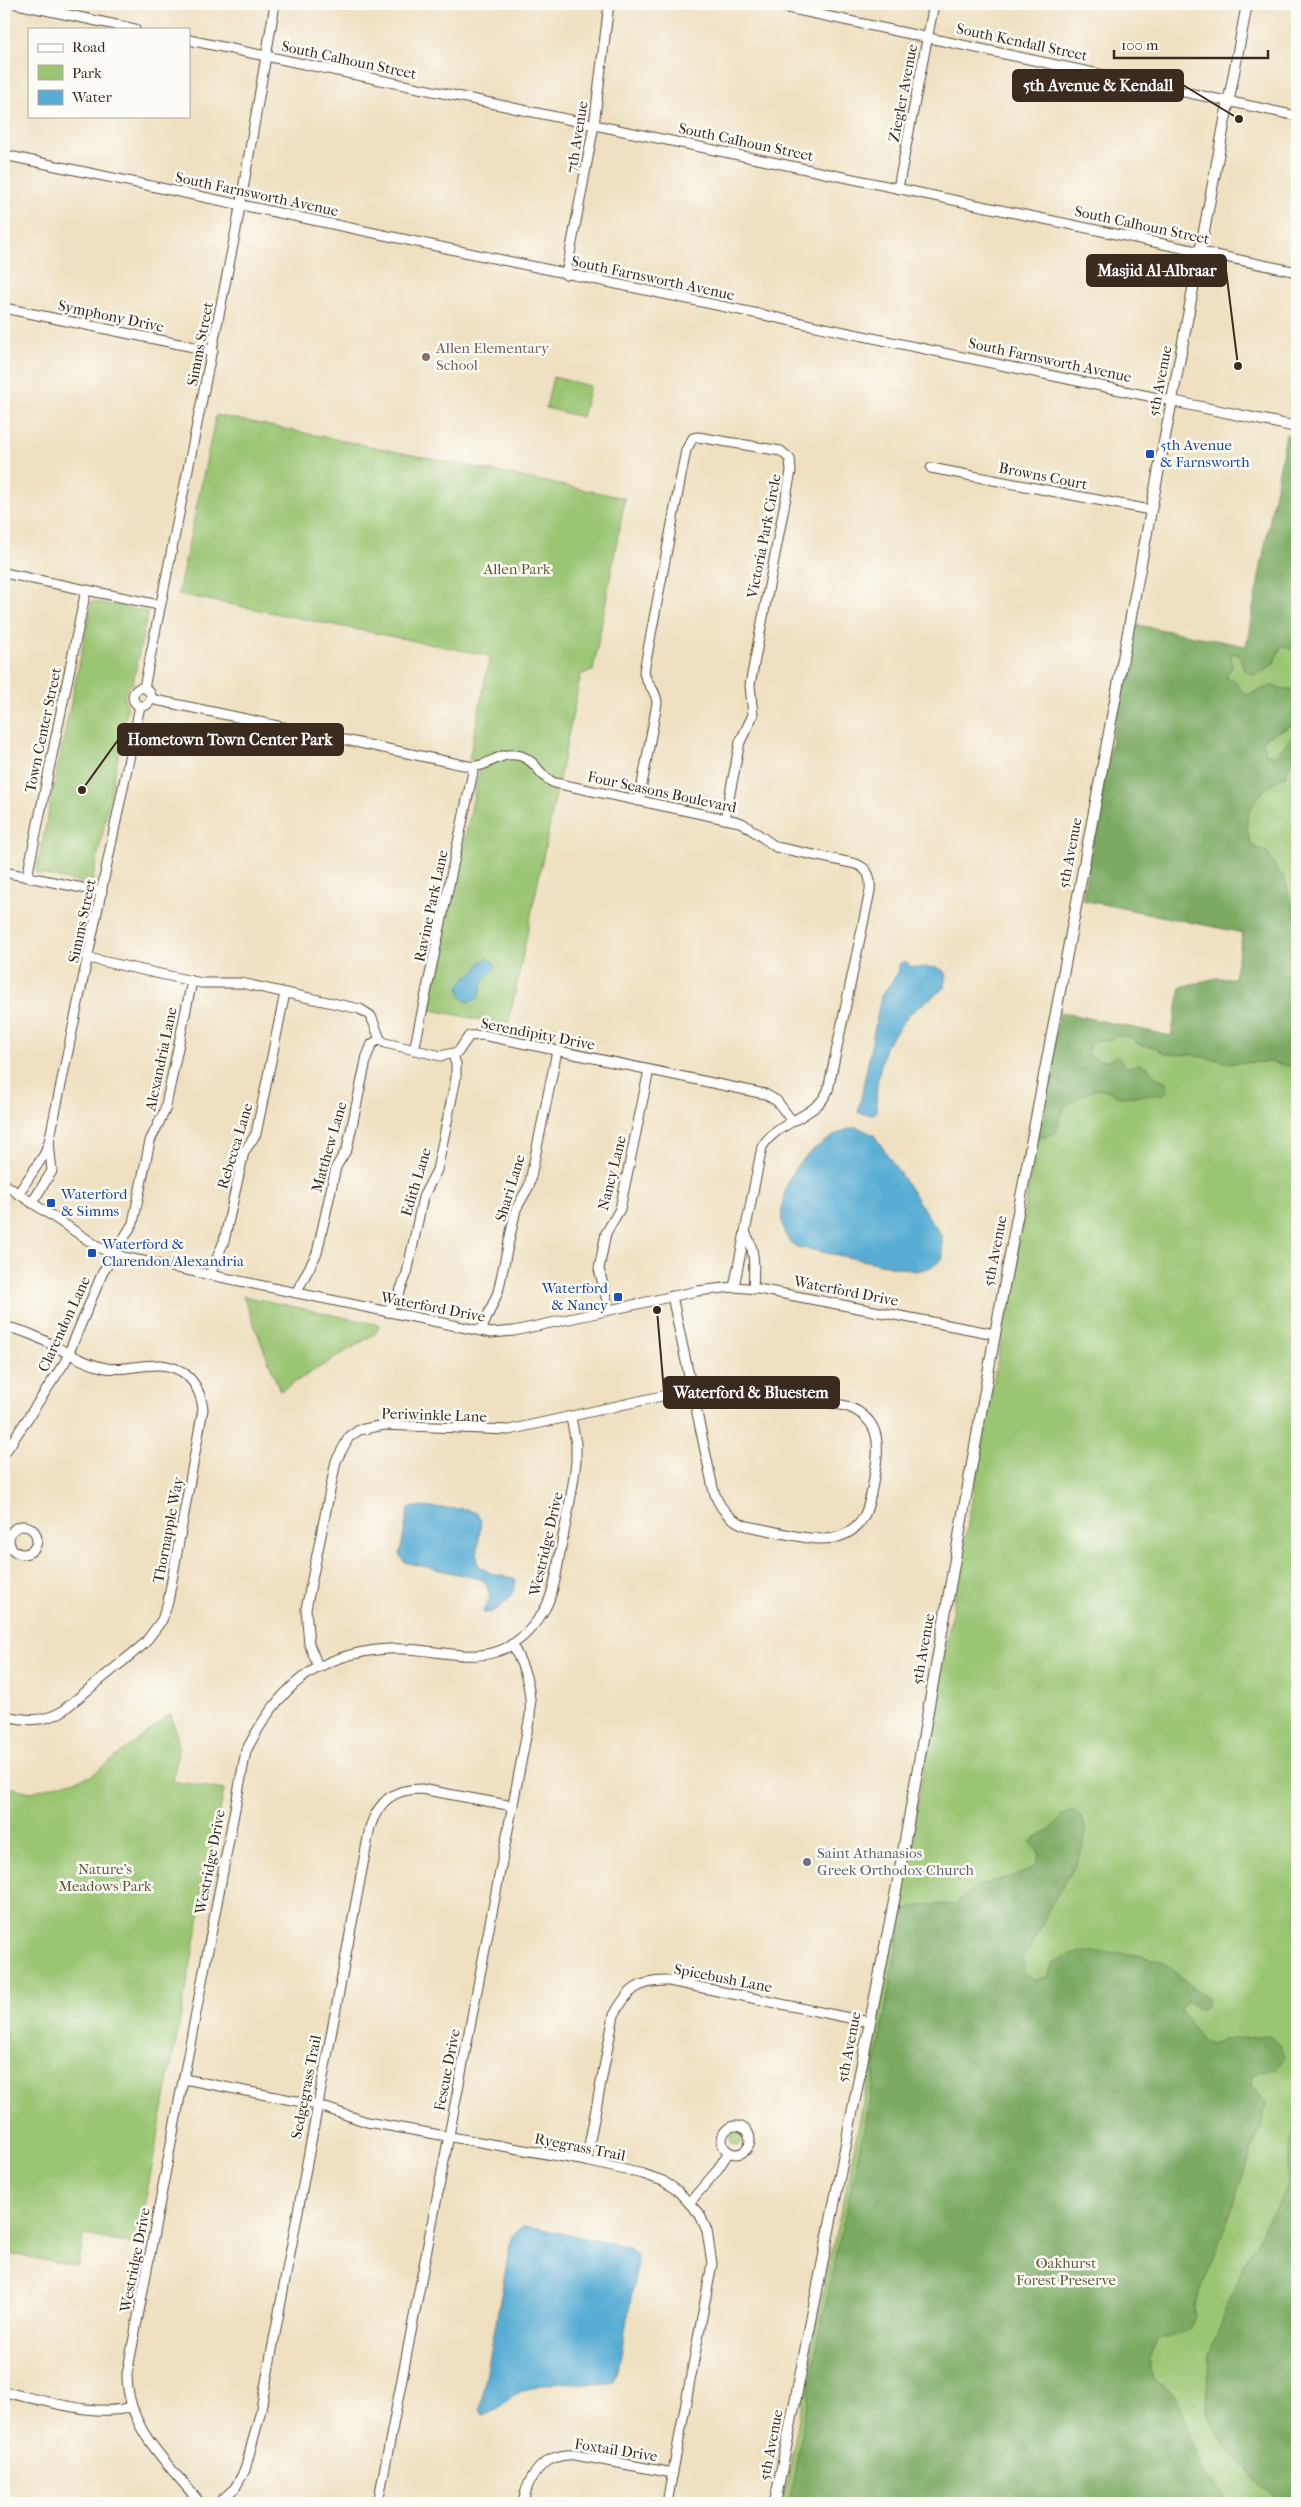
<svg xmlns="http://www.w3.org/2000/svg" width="1301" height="2507" font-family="'IM FELL French Canon',serif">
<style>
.green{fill:#9ac572;stroke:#6a7848}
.forest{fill:#7baa64;stroke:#5b6a41}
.water{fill:#57acd3;stroke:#496b78}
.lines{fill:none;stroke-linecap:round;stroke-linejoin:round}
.minor-casing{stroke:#564536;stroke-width:11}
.tertiary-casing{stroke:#564536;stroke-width:12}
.minor{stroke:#fff;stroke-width:9}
.tertiary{stroke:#fff;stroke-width:10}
.education-dot{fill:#8d6e63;stroke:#fdfcf7;stroke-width:2}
.transit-dot{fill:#1a4fb4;stroke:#fdfcf7;stroke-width:2}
.worship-dot{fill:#6b7280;stroke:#fdfcf7;stroke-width:2}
.labels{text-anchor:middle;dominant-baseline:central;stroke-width:5;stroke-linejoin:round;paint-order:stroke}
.street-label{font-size:15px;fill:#3b2a1e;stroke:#fdfcf7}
.education-label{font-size:15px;fill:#785e54;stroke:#fdfcf7;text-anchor:start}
.transit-label{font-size:15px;fill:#164399;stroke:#fdfcf7;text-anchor:start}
.park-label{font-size:15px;fill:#585837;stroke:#fdfcf7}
.worship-label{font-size:15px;fill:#5b616d;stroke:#fdfcf7;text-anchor:start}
.leader{fill:none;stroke:#3b2a1e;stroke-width:2}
.callout-dot{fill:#3b2a1e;stroke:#fdfcf7;stroke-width:2}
.callout{fill:#3b2a1e;stroke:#3b2a1e;stroke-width:2}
.callout-label{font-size:16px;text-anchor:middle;font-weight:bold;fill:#fff}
</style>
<rect width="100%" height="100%" fill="#fdfcf7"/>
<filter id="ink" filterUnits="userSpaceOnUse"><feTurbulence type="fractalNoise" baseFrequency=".02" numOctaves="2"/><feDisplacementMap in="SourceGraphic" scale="10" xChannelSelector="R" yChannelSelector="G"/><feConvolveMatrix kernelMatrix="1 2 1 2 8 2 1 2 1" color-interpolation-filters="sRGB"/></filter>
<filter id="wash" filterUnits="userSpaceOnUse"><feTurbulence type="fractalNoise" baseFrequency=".0096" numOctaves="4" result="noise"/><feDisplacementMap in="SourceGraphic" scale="20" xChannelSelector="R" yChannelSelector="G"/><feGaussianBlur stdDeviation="1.12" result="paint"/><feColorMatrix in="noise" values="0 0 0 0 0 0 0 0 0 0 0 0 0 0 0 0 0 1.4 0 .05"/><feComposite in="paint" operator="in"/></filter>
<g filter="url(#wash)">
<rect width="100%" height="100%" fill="#eee0c0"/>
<g class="green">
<polygon points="553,377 590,386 582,417 546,408"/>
<polygon points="216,415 625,498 593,671 581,674 508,1026 428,1009 481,763 469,759 490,656 178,594"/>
<path d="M 92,601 L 148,612 L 133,683 C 123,689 122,699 128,707 L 92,885 L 36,873 Z"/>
<path d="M 1282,645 L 1297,652 L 1297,691 L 1292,689 L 1263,689 L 1248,695 C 1240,690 1237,684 1227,679 L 1227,674 L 1232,667 L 1230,653 L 1239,654 L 1260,674 L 1273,664 Z"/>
<polygon points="1121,698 1284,730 1297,722 1297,2503 783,2503 822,2295 849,2175 876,2034 1060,1012 1220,1047 1243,933"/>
<polygon points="243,1296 380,1325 375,1334 280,1391"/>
<polygon points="171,1714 179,1745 173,1781 224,1790 137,2245 84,2235 78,2266 4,2253 4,1786 31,1792 91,1776"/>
<circle cx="737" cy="2138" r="7"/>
</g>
<g class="forest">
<path d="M 1286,434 L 1297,436 L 1297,447 L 1294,452 L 1297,457 L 1297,652 L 1282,645 L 1273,664 L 1255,675 L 1244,670 L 1239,654 L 1231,653 L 1232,667 L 1227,674 L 1227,679 L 1233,679 L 1243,692 L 1248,695 L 1272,686 L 1297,691 L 1297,722 L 1263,739 L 1265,753 L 1276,756 L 1293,736 L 1297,737 L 1297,761 C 1289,764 1287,768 1286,776 C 1268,782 1246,806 1247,826 C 1247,832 1250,839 1251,845 L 1268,853 L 1278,872 L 1284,877 L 1297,923 L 1297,1068 L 1273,1062 L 1231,1063 L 1193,1055 L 1165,1054 L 1155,1047 L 1140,1045 L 1130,1037 L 1116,1035 L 1110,1041 L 1097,1040 L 1090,1044 L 1087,1054 C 1098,1061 1106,1063 1116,1056 L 1127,1067 L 1140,1064 L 1148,1067 L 1155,1077 L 1167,1082 L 1168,1090 L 1163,1094 L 1121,1097 L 1109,1091 L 1094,1089 L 1064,1107 L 1056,1132 L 1045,1137 L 1037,1137 L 1060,1012 L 1171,1036 L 1181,987 L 1216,978 L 1234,978 L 1243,933 L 1082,900 L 1133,624 L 1246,646 Z"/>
<path d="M 1073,1810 C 1076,1812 1080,1815 1082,1818 C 1097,1843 1060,1887 1049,1909 C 1040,1926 1035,1944 1023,1959 L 1024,1975 L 1036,1980 L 1048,1976 L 1053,1962 C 1060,1959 1068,1954 1075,1953 C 1096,1951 1145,1952 1163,1963 C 1179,1972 1189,1987 1206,1996 L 1208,2004 L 1201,2010 L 1188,2002 L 1180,2010 L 1201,2039 L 1211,2044 L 1223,2040 L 1270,2036 L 1280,2045 L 1285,2057 L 1276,2069 L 1263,2070 L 1252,2078 L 1251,2086 L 1266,2102 L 1263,2118 L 1230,2214 L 1195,2303 L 1195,2316 L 1188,2330 L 1159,2339 L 1150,2358 L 1150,2372 L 1156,2382 L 1176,2396 L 1201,2468 L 1229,2503 L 789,2503 L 824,2311 L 865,2125 L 903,1912 L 922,1905 L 955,1904 L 978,1886 L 1026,1872 L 1037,1864 L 1039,1853 L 1030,1842 L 1052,1829 L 1062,1816 Z"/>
<polygon points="1297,2113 1297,2503 1282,2503 1242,2466 1216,2433 1206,2410 1209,2355 1244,2264 1288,2185 1288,2158"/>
</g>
<g class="water">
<polygon points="488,958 494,963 495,968 484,980 478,999 467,1002 461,997 459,986 468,975 473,974 481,962"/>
<path d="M 905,962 L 912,967 C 923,969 940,963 947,975 L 944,988 L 909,1014 L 885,1047 L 877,1083 L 876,1112 L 873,1115 L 858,1113 L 881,996 L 897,974 L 900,963 Z"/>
<path d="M 857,1127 L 874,1135 L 942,1237 L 943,1257 C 936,1267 927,1269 915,1271 L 808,1249 C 770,1249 780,1187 796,1167 C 807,1152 839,1129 857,1127 Z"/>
<path d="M 413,1507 L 467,1509 L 478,1514 L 481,1520 L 477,1558 L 478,1565 L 492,1574 L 514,1578 L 516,1581 C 515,1595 499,1614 484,1613 L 483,1609 C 493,1600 490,1587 481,1579 L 404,1562 L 400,1555 L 408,1509 Z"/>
<path d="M 522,2227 L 537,2228 L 621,2246 L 629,2248 L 637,2255 L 637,2266 L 618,2370 L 614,2381 C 606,2387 567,2381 553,2383 C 541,2384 525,2389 515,2395 C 505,2401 494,2415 483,2415 L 480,2410 L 481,2404 L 511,2240 L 516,2231 Z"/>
</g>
</g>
<g filter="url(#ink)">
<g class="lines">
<defs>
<g id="minor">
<polyline points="17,4 135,29"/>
<polyline points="769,4 1297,116"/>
<polyline points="189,40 1297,272"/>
<polyline points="4,155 1172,401"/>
<polyline points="898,188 934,4"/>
<polyline points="566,275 594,125 609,4"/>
<polyline points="4,308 213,351"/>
<polyline points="931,468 1150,510"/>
<polyline points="4,573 159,605"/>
<circle cx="142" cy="697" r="9"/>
<polyline points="144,688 236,230 275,4"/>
<path d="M 151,699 L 468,766 C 489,769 497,750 521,756 C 537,761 540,778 555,783 L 735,821 L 742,823 L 776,847 L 856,864 C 869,869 871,878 870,891 L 828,1090 C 818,1117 777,1121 762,1147 L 734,1287"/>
<path d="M 639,801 L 657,703 C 656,687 645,685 644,671 L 686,450 L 693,438 L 698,437 L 781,451 L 790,459 L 791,471 L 750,685 L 753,715 L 740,742 L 725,819"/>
<polyline points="4,872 102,892"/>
<polyline points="27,877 86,590"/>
<polyline points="88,958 201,983 241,983 360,1009 371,1016 380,1039 385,1043 441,1056 458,1052 469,1036 483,1035 765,1094 777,1101 792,1121"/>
<polyline points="414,1050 474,767"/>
<polyline points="4,1184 100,1248 123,1257 491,1333 514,1331 697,1291 734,1287 758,1289 995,1334"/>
<polyline points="18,1194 44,1155 49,1142 140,706"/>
<polyline points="32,1203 52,1171 49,1142"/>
<path d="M 745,1232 C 756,1250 754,1268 753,1289"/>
<polyline points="210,1275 224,1241 244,1152 256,1134 285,993"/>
<polyline points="296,1293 317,1253 336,1167 347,1149 367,1056 372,1044 380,1039"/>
<polyline points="609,1309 599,1269 606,1233 620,1209 649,1070"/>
<polyline points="387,1312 399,1294 407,1273 423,1197 437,1170 456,1078 456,1064 453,1055"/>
<path d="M 4,1327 C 40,1331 70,1361 106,1368 C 132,1372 156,1357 181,1371 C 195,1380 201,1394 203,1409 L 168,1602 L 162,1620 L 144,1644 L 61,1712 C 41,1723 25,1720 4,1716"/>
<polyline points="481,1331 498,1292 516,1209 529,1186 557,1051"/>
<polyline points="4,1454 65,1362 102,1274 133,1223 150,1141 165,1110 192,981"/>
<circle cx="23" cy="1540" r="14"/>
<path d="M 318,1666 L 309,1644 L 306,1609 L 336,1461 L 349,1437 L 359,1430 L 384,1425 L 509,1430 L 693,1389 L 727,1385 L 745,1386 L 846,1406 C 885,1420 879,1450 873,1483 C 869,1507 865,1529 838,1537 C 815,1544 772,1530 747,1526 C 729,1520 718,1507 713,1488 L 672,1296"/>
<polyline points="184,2079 317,2105 367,2122 586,2161 643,2174 663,2181 678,2191 700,2215 707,2231 712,2264 667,2503"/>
<circle cx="736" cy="2140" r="14"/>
<path d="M 586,2161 L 614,2015 C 628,1989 639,1980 669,1981 L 869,2022"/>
<polyline points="690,2202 715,2173 729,2152"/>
<path d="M 4,2392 C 40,2399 97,2418 131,2407"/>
<path d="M 200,2503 C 168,2462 127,2430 127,2374 L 246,1751 C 278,1688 316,1653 389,1649 C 450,1646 499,1681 543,1612 C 555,1593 557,1568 561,1547 C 567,1518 573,1490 576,1461 L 576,1443 L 571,1418"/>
<path d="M 218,2503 L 235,2488 L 245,2470 L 260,2414 L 370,1827 C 379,1801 393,1789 421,1789 L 513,1806"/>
<path d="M 378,2503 L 530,1716 C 532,1688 525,1669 512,1644"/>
<path d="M 523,2503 C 528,2475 544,2453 575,2455 L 673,2473"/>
</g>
<g id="tertiary">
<polyline points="1172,401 1297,427"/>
<polyline points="775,2503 896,1891 995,1334 1247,4"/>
</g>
</defs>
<use href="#minor" class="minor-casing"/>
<use href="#tertiary" class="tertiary-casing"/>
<use href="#minor" class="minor"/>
<use href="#tertiary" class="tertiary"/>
</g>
</g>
<circle class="education-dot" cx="426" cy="357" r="5"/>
<g class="transit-dot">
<rect x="1145" y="449" width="10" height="10" rx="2.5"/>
<rect x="46" y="1198" width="10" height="10" rx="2.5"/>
<rect x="87" y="1248" width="10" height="10" rx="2.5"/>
<rect x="613" y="1292" width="10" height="10" rx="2.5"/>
</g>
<circle class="worship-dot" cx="807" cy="1862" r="5"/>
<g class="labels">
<g class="street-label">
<text transform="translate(1022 42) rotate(12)">South Kendall Street</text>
<text transform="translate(349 60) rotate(12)">South Calhoun Street</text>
<text transform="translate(903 93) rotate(-79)">Ziegler Avenue</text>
<text transform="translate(577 137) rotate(-81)">7th Avenue</text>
<text transform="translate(746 142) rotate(12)">South Calhoun Street</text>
<text transform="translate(257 194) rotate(12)">South Farnsworth Avenue</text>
<text transform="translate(1142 225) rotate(12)">South Calhoun Street</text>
<text transform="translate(653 278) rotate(12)">South Farnsworth Avenue</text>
<text transform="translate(111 316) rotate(12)">Symphony Drive</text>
<text transform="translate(200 344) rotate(-79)">Simms Street</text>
<text transform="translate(1050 360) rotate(12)">South Farnsworth Avenue</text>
<text transform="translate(1160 381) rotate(-79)">5th Avenue</text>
<text transform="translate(1043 476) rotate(11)">Browns Court</text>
<text transform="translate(764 536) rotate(-79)">Victoria Park Circle</text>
<text transform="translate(43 730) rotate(-78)">Town Center Street</text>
<text transform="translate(662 792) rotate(12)">Four Seasons Boulevard</text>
<text transform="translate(1070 853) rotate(-79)">5th Avenue</text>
<text transform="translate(431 906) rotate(-78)">Ravine Park Lane</text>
<text transform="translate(82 921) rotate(-78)">Simms Street</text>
<text transform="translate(538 1034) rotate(11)">Serendipity Drive</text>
<text transform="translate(161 1059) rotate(-78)">Alexandria Lane</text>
<text transform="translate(235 1146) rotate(-73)">Rebecca Lane</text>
<text transform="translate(329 1147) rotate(-74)">Matthew Lane</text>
<text transform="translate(612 1173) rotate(-76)">Nancy Lane</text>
<text transform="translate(416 1182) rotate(-73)">Edith Lane</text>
<text transform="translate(510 1188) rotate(-73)">Shari Lane</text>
<text transform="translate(995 1251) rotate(-79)">5th Avenue</text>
<text transform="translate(846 1291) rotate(11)">Waterford Drive</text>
<text transform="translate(433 1307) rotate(11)">Waterford Drive</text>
<text transform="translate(64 1324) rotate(-65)">Clarendon Lane</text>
<text transform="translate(434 1415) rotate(2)">Periwinkle Lane</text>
<text transform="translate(168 1530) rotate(-79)">Thornapple Way</text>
<text transform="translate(546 1544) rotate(-77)">Westridge Drive</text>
<text transform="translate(923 1649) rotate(-80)">5th Avenue</text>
<text transform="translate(210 1862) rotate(-79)">Westridge Drive</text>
<text transform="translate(723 1978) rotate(11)">Spicebush Lane</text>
<text transform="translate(849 2047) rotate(-79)">5th Avenue</text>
<text transform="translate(447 2070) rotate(-79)">Fescue Drive</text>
<text transform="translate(306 2087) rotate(-79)">Sedgegrass Trail</text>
<text transform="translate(580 2147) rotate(11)">Ryegrass Trail</text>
<text transform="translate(135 2260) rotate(-79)">Westridge Drive</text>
<text transform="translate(771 2445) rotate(-79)">5th Avenue</text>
<text transform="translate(616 2450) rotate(9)">Foxtail Drive</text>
</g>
<g class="education-label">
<text x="436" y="348">Allen Elementary<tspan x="436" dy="17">School</tspan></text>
</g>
<g class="transit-label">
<text x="1160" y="445">5th Avenue<tspan x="1160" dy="17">&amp; Farnsworth</tspan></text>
<text x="61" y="1194">Waterford<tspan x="61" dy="17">&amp; Simms</tspan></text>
<text x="102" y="1244">Waterford &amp;<tspan x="102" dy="17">Clarendon/Alexandria</tspan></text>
<text x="608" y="1288" text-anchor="end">Waterford<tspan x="608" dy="17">&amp; Nancy</tspan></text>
</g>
<g class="park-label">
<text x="517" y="569">Allen Park</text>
<text x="105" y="1869">Nature's<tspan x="105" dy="17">Meadows Park</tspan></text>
<text x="1066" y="2263">Oakhurst<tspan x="1066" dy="17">Forest Preserve</tspan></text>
</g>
<g class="worship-label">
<text x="817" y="1853">Saint Athanasios<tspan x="817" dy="17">Greek Orthodox Church</tspan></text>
</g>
</g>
<path class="leader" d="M1239 119L1183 85M1238 366L1226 270M82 790L118 740M657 1310L664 1392"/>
<g class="callout-dot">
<circle cx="1239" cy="119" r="5"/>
<circle cx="1238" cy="366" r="5"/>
<circle cx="82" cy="790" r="5"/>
<circle cx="657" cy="1310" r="5"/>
</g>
<g class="callout">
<rect x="1013" y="70" width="170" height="31" rx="5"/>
<rect x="1087" y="255" width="139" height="31" rx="5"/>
<rect x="118" y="724" width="225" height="31" rx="5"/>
<rect x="664" y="1377" width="175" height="31" rx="5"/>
</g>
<g class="callout-label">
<text x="1098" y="91">5th Avenue &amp; Kendall</text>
<text x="1157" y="276">Masjid Al-Albraar</text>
<text x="230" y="745">Hometown Town Center Park</text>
<text x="751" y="1398">Waterford &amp; Bluestem</text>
</g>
<rect width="1301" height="2507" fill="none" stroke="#fdfcf7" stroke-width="20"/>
<rect x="28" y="28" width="162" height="90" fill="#fdfcf7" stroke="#afa8a0"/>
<rect x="38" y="44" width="25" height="8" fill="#ffffff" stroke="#afa8a0"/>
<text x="72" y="52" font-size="15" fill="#3b2a1e">Road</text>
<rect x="38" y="65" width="25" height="15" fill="#9ac572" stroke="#afa8a0"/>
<text x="72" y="78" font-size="15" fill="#3b2a1e">Park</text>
<rect x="38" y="90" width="25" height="15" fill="#57acd3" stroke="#afa8a0"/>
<text x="72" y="102" font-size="15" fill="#3b2a1e">Water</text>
<path d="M1114 50v8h154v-8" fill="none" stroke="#3b2a1e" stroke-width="2.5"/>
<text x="1121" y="50" font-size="15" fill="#3b2a1e" stroke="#fdfcf7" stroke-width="4" paint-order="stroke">100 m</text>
</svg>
